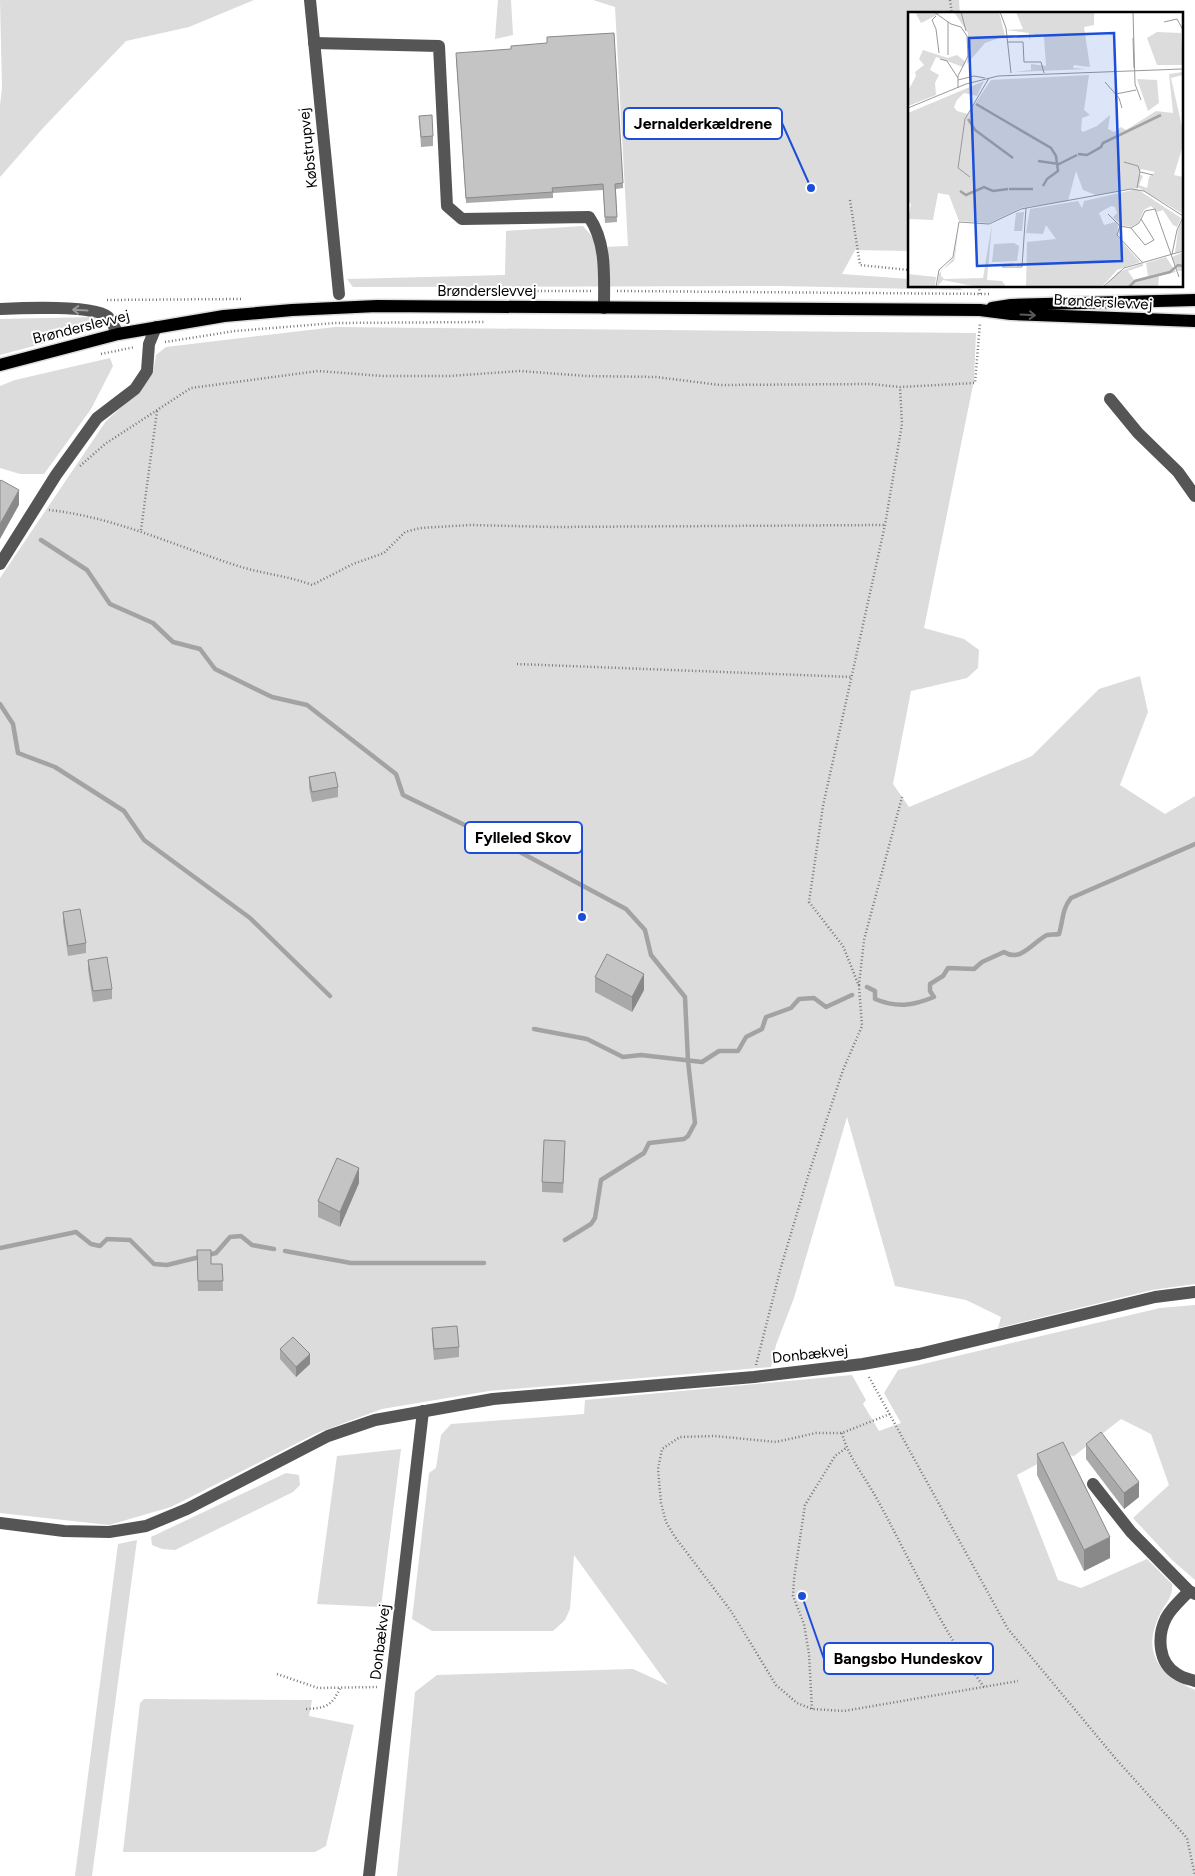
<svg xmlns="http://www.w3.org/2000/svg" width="1195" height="1876" font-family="Figtree,sans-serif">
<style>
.green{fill:#dcdcdc}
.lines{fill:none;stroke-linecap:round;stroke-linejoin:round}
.stream{stroke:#a3a3a3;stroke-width:4.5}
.major-casing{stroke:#dbdbdb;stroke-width:15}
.path{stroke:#777;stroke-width:2.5;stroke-dasharray:1 2.5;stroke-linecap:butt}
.minor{stroke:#555;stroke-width:12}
.major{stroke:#000;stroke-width:12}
.wall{fill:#a9a9a9}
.shaded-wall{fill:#898989}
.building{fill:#c4c4c4;stroke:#898989}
.oneway{stroke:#999}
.oneway2{stroke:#595959}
.labels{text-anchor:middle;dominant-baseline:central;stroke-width:4;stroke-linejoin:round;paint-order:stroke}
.street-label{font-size:15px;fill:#000;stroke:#fff}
.inset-river{fill:none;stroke:#a3a3a3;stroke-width:2.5}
.inset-road{fill:none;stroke:#999;stroke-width:1}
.view{fill:#1d4ed8;fill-opacity:0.15;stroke:#1d4ed8;stroke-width:2.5}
.inset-edge{fill:none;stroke:#000;stroke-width:2.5}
.leader{fill:none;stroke:#1d4ed8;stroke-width:2}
.callout-dot{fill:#1d4ed8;stroke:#fff;stroke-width:2}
.callout{fill:#fff;stroke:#1d4ed8;stroke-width:2}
.callout-label{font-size:16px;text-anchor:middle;font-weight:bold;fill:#000}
</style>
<rect width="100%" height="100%" fill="#fff"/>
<g class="green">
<polygon points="0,0 254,0 189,27 126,41 43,128 0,177 0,105 2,88"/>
<polygon points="498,0 511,0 513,35 495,39"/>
<polygon points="593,0 959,0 960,14 909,14 909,251 855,250 842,274 909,279 909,286 956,286 963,290 780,286 353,287 347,279 505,275 506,231 583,226 601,247 628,246 615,7"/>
<polygon points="95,317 100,324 94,330 0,355 0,319"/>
<polygon points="335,327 976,333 974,380 924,628 964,639 979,650 978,668 967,678 911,691 893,784 909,807 1032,756 1099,689 1140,676 1148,712 1120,785 1165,814 1195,796 1195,1284 1152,1290 998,1328 1001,1317 966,1300 895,1286 847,1117 794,1298 776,1345 771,1367 489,1391 382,1409 317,1433 171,1507 109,1525 0,1513 0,578 106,421 136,394 153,373 156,355 166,347"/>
<polygon points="110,358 113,366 91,409 44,474 20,474 0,468 0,386 15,380"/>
<path d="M 1195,1305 L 1195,1580 L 1172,1560 L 1133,1518 L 1169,1485 L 1151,1434 L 1121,1419 L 1074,1456 L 1058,1453 L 1017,1475 L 1058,1580 L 1081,1588 L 1147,1559 L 1172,1584 C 1173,1597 1167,1601 1161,1612 C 1141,1651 1157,1674 1195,1690 L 1195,1876 L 397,1876 L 415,1692 L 437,1675 L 633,1669 L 668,1685 L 574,1555 L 570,1609 L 565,1620 L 553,1631 L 432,1631 L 412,1619 L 429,1473 L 436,1468 L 441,1435 L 451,1424 L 584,1414 L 585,1400 L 852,1375 L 866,1400 L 863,1404 L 879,1431 L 901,1423 L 884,1393 L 898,1370 L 1160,1308 Z"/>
<polygon points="401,1449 381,1607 317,1604 337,1456"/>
<polygon points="286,1473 299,1475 300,1485 293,1492 175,1550 162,1549 152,1545 151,1537"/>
<polygon points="137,1540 92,1876 75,1876 118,1544"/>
<polygon points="144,1699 312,1700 309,1716 354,1725 326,1846 315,1852 123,1852 140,1703"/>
</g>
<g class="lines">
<g class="stream">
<polyline points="41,540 87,570 110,604 153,623 173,642 200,649 215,669 272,697 307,705 396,774 403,795 518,851 626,909 645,930 651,955 685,997 688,1061 695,1123 688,1136 684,1139 649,1143 644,1153 601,1180 595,1218 591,1224 565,1240"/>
<polyline points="0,704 13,724 18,753 55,767 124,811 144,840 250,918 330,996"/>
<path d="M 867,987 L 875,991 L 875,999 C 897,1008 912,1006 934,997 L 930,991 L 930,984 L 943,976 L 948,968 L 974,969 L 982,962 L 1004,952 C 1021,963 1034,941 1047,935 C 1050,934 1056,935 1059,934 C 1063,921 1062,909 1071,898 L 1195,844"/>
<polyline points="534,1029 587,1039 623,1057 641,1055 702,1062 719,1051 738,1051 746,1037 762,1029 766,1017 791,1008 799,999 814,998 826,1007 852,995"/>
<polyline points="0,1248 76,1232 91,1244 100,1246 107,1239 130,1240 154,1264 167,1265 216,1253 230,1237 241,1236 252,1245 274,1249"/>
<polyline points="285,1251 351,1263 484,1263"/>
</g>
<defs>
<g id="major">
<polyline points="992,308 1011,305 1195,300"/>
<polyline points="0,365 118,334 224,316 292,310 377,306 980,310 1011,314 1195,321"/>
</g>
</defs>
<use href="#major" class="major-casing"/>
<g class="path">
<polyline points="950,0 952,14"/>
<polyline points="850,200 860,265 909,270"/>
<polyline points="979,286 980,295"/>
<polyline points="457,291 591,291"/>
<polyline points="617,291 989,294"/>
<polyline points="107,300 241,299"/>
<polyline points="165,342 235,331 335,323 485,322"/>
<polyline points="101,354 135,347"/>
<polyline points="80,466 105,444 191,388 318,371 383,376 450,376 519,371 587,376 656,377 720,385 871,384 900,387 975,383 980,323"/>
<path d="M 49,510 C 114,517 173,545 235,565 C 261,574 286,575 312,585 L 353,564 L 384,553 L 405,532 L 420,528 L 471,525 L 553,527 L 885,525"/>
<polyline points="141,530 157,411"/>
<polyline points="517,664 852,677"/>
<polyline points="859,985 864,940 902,797"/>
<polyline points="756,1365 781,1267 809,1173 843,1070 862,1026 859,986 843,946 809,902 823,806 885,525 902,424 900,387"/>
<polyline points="869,1377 1008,1629 1116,1759 1187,1838 1195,1876"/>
<polyline points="890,1414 842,1433 816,1433 776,1442 715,1436 680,1437 662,1449 658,1469 661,1503 666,1522 675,1537 731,1611 776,1685 797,1703 812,1709 844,1711 1018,1681"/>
<path d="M 842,1433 C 848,1457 865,1477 877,1499 C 913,1565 939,1626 984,1687"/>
<polyline points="277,1674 318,1688 377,1687"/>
<path d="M 306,1709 C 326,1708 332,1706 340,1688"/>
<polyline points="812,1709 809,1654 804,1624 793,1596 794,1579 805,1505 835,1456 846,1448"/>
</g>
<g class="minor">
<polyline points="310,0 339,294"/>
<path d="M 314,43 L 439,46 L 447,206 L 462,219 L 589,217 C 607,243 604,277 604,308"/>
<path d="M 0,309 C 20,308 95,305 108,317 C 112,321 115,329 118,334"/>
<polyline points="1110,399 1138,433 1178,472 1195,496"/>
<polyline points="0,564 56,475 97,418 135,389 147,371 149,344 156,327"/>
<polyline points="1093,1484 1131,1532 1189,1591 1195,1594"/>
<polyline points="0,1523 64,1531 109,1532 146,1526 187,1509 328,1436 375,1420 493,1399 754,1377 863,1364 919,1354 1155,1297 1195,1292"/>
<path d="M 1189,1591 C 1182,1599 1171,1608 1166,1618 C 1157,1636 1158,1663 1177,1674 C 1182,1678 1189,1679 1195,1681"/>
<polyline points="369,1876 423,1411"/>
</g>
<use href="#major" class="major"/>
</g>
<g class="wall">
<polygon points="456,58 623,183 623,188 616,189 617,222 605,223 603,190 553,193 553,198 466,203"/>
<polygon points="419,116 433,136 433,146 421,147"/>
<polygon points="309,777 338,787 338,797 312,802 309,787"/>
<polygon points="63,912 86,943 86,953 68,956 63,922"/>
<polygon points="88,960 112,989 112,999 93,1002 88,970"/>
<polygon points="595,977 644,990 632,1012 595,992"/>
<polygon points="565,1151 563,1193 542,1192 542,1182"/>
<polygon points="359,1183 340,1227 318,1217 318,1201"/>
<polygon points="197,1250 211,1264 222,1264 223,1291 198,1291"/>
<polygon points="432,1328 459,1347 459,1357 434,1360 432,1338"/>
<polygon points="280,1349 310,1364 296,1377 280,1359"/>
<polygon points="1086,1444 1139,1497 1124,1509 1086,1459"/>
<polygon points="1037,1454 1110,1558 1084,1571 1037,1475"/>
</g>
<g class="shaded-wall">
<polygon points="19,490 19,505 0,539 0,524"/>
<polygon points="644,974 644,990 632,1012 632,997"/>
<polygon points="359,1168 359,1183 340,1227 340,1212"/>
<polygon points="310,1354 310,1364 296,1377 296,1367"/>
<polygon points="1139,1482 1139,1497 1124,1509 1124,1493"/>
<polygon points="1110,1537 1110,1558 1084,1571 1084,1550"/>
</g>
<g class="building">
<polygon points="614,33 623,183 615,184 617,217 605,217 603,184 552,188 553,192 466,198 456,53 511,49 511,46 547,43 547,37"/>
<polygon points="432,115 433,136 421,137 419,116"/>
<polygon points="1,480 19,490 0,524 0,481"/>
<polygon points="335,772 338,787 312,792 309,777"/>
<polygon points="80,909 86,943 68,946 63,912"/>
<polygon points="607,954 644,974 632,997 595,977"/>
<polygon points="107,957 112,989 93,991 88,960"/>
<polygon points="544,1140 565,1141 563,1183 542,1182"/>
<polygon points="337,1158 359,1168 340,1212 318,1201"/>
<polygon points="197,1250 211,1250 211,1264 222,1264 223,1281 198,1281"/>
<polygon points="457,1326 459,1347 434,1349 432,1328"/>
<polygon points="293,1337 310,1354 296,1367 280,1349"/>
<polygon points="1101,1432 1139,1482 1124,1493 1086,1444"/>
<polygon points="1063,1442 1110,1537 1084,1550 1037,1454"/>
</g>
<defs><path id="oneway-shaft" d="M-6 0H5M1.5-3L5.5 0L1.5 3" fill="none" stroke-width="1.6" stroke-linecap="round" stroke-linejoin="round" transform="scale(1.25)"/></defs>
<use class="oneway" href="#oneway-shaft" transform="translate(80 310) rotate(-177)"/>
<use class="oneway2" href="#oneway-shaft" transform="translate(1028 315) rotate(3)"/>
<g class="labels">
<g class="street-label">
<text transform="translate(308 148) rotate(-96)">Købstrupvej</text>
<text x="487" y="291">Brønderslevvej</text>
<text transform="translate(1103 302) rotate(3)">Brønderslevvej</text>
<text transform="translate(81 327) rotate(-14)">Brønderslevvej</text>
<text transform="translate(810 1354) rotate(-6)">Donbækvej</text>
<text transform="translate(380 1642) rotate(-83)">Donbækvej</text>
</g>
</g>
<g transform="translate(908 12)">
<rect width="275" height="275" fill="#fff"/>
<path d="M 7,0 L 35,0 L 13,11 ZM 46,0 L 91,0 L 97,24 L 77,31 L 59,52 L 60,21 ZM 108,0 L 186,0 L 186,13 L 176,15 L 182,55 L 166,53 L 165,56 L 179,57 L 105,60 L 123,58 L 123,52 L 138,54 L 136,25 L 123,22 L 121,29 L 121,21 L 98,18 L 115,17 ZM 249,20 L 273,21 L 275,53 L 249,53 L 239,26 ZM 15,38 L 40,46 L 49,43 L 58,50 L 55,55 L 28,45 L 22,58 L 31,63 L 27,71 L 28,83 L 0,94 L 0,79 L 8,64 L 7,60 L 16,53 L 11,47 ZM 275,60 L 275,63 L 263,66 L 275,119 L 275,133 L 266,163 L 275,165 L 275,202 L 231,176 L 188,183 L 175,178 L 168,159 L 160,189 L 113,196 L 81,211 L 51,209 L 41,183 L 30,181 L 25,208 L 0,207 L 3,192 L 0,189 L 0,101 L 76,69 L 69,84 L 56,81 L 49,88 L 46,95 L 49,99 L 60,102 L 83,68 L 181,63 L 176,98 L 182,103 L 174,106 L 173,118 L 175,120 L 189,114 L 202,103 L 200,117 L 206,120 L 213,115 L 218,118 L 248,99 L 265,101 L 261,62 ZM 233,157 L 247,160 L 241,165 L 239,176 L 231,173 L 235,164 L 231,162 ZM 229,67 L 249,68 L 251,91 L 240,99 ZM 229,177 L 273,206 L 269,215 L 265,213 L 255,198 L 249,200 L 243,194 L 236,198 L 230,211 L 223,215 L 213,213 L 205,205 L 209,201 L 207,195 L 203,194 L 191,201 L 196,213 L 207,210 L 210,213 L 209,224 L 232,250 L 209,258 L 194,275 L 118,275 L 119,230 L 148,227 L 138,213 L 135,222 L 118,221 L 122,197 L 170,189 L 174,196 L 176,189 ZM 116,200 L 114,219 L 106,219 L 108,201 ZM 275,206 L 275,238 L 267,241 L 270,218 ZM 51,212 L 47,245 L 46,249 L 33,259 L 33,264 L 36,267 L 75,266 L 84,212 L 79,268 L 94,269 L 98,275 L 70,275 L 35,268 L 29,275 L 31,262 L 46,245 ZM 106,231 L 111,234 L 109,249 L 84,250 L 86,232 ZM 275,240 L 275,259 L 270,259 L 264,245 ZM 258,245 L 268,260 L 251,264 L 250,275 L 196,275 L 210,260 L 235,251 L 235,254 L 220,259 L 226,268 L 240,264 L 238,251 ZM 0,262 L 28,265 L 27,275 L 0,275 Z" fill="#dcdcdc" fill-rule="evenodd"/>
<path class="inset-river" d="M 68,92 L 143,136 L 148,144 L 150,159 L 139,167 L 135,174M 60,107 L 67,118 L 105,146M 170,142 L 179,143 L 193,135 L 195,131 L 253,103M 130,149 L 151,152 L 169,143M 101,177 L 125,177M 52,179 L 58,183 L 76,175 L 85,179 L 100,177M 221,275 L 227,269 L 262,260 L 270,253 L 275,254"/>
<path class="inset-road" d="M 26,0 L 43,12 L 53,15 L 59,24 L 60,44 L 50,64 L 50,76M 53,0 L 58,19M 92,0 L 98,16 L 103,61M 225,0 L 227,72 L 233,88M 28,4 L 24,8 L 28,17 L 31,41M 256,10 L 269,7 L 275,18M 225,26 L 226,56M 99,30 L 115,30 L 116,50 L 133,50 L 136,61M 40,43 L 40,10M 32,47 L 39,49 L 50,66M 50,68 L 66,64 L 77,66M 197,70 L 211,86 L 214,96M 208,82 L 228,78M 0,96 L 58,72 L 90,64 L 274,57M 216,150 L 230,154 L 232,160M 62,165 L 50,156 L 57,107 L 81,66M 229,176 L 232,160 L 245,163M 200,202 L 212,214 L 223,216M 233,207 L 246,228 L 237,233 L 223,216 L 231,211 L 237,199 L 247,197 L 271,265M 212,214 L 209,223 L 234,250M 264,242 L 269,218 L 275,205M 94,255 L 114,255 L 118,196M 28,275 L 31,258 L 45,245 L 51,210 L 81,212 L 113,197 L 223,177 L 236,179 L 275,204M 195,275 L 216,256 L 275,239"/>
<path class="view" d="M 206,21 L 214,249 L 69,254 L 61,26 Z"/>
<rect width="275" height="275" class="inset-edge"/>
</g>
<path class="leader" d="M811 188L782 123M582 917L582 838M802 1596L824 1659"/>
<g class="callout-dot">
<circle cx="811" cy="188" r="5"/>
<circle cx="582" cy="917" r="5"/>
<circle cx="802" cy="1596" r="5"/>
</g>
<g class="callout">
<rect x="624" y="108" width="158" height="31" rx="5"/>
<rect x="465" y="822" width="117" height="31" rx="5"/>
<rect x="824" y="1643" width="169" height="31" rx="5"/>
</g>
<g class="callout-label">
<text x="703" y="129">Jernalderkældrene</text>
<text x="523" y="843">Fylleled Skov</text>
<text x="908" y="1664">Bangsbo Hundeskov</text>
</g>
</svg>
